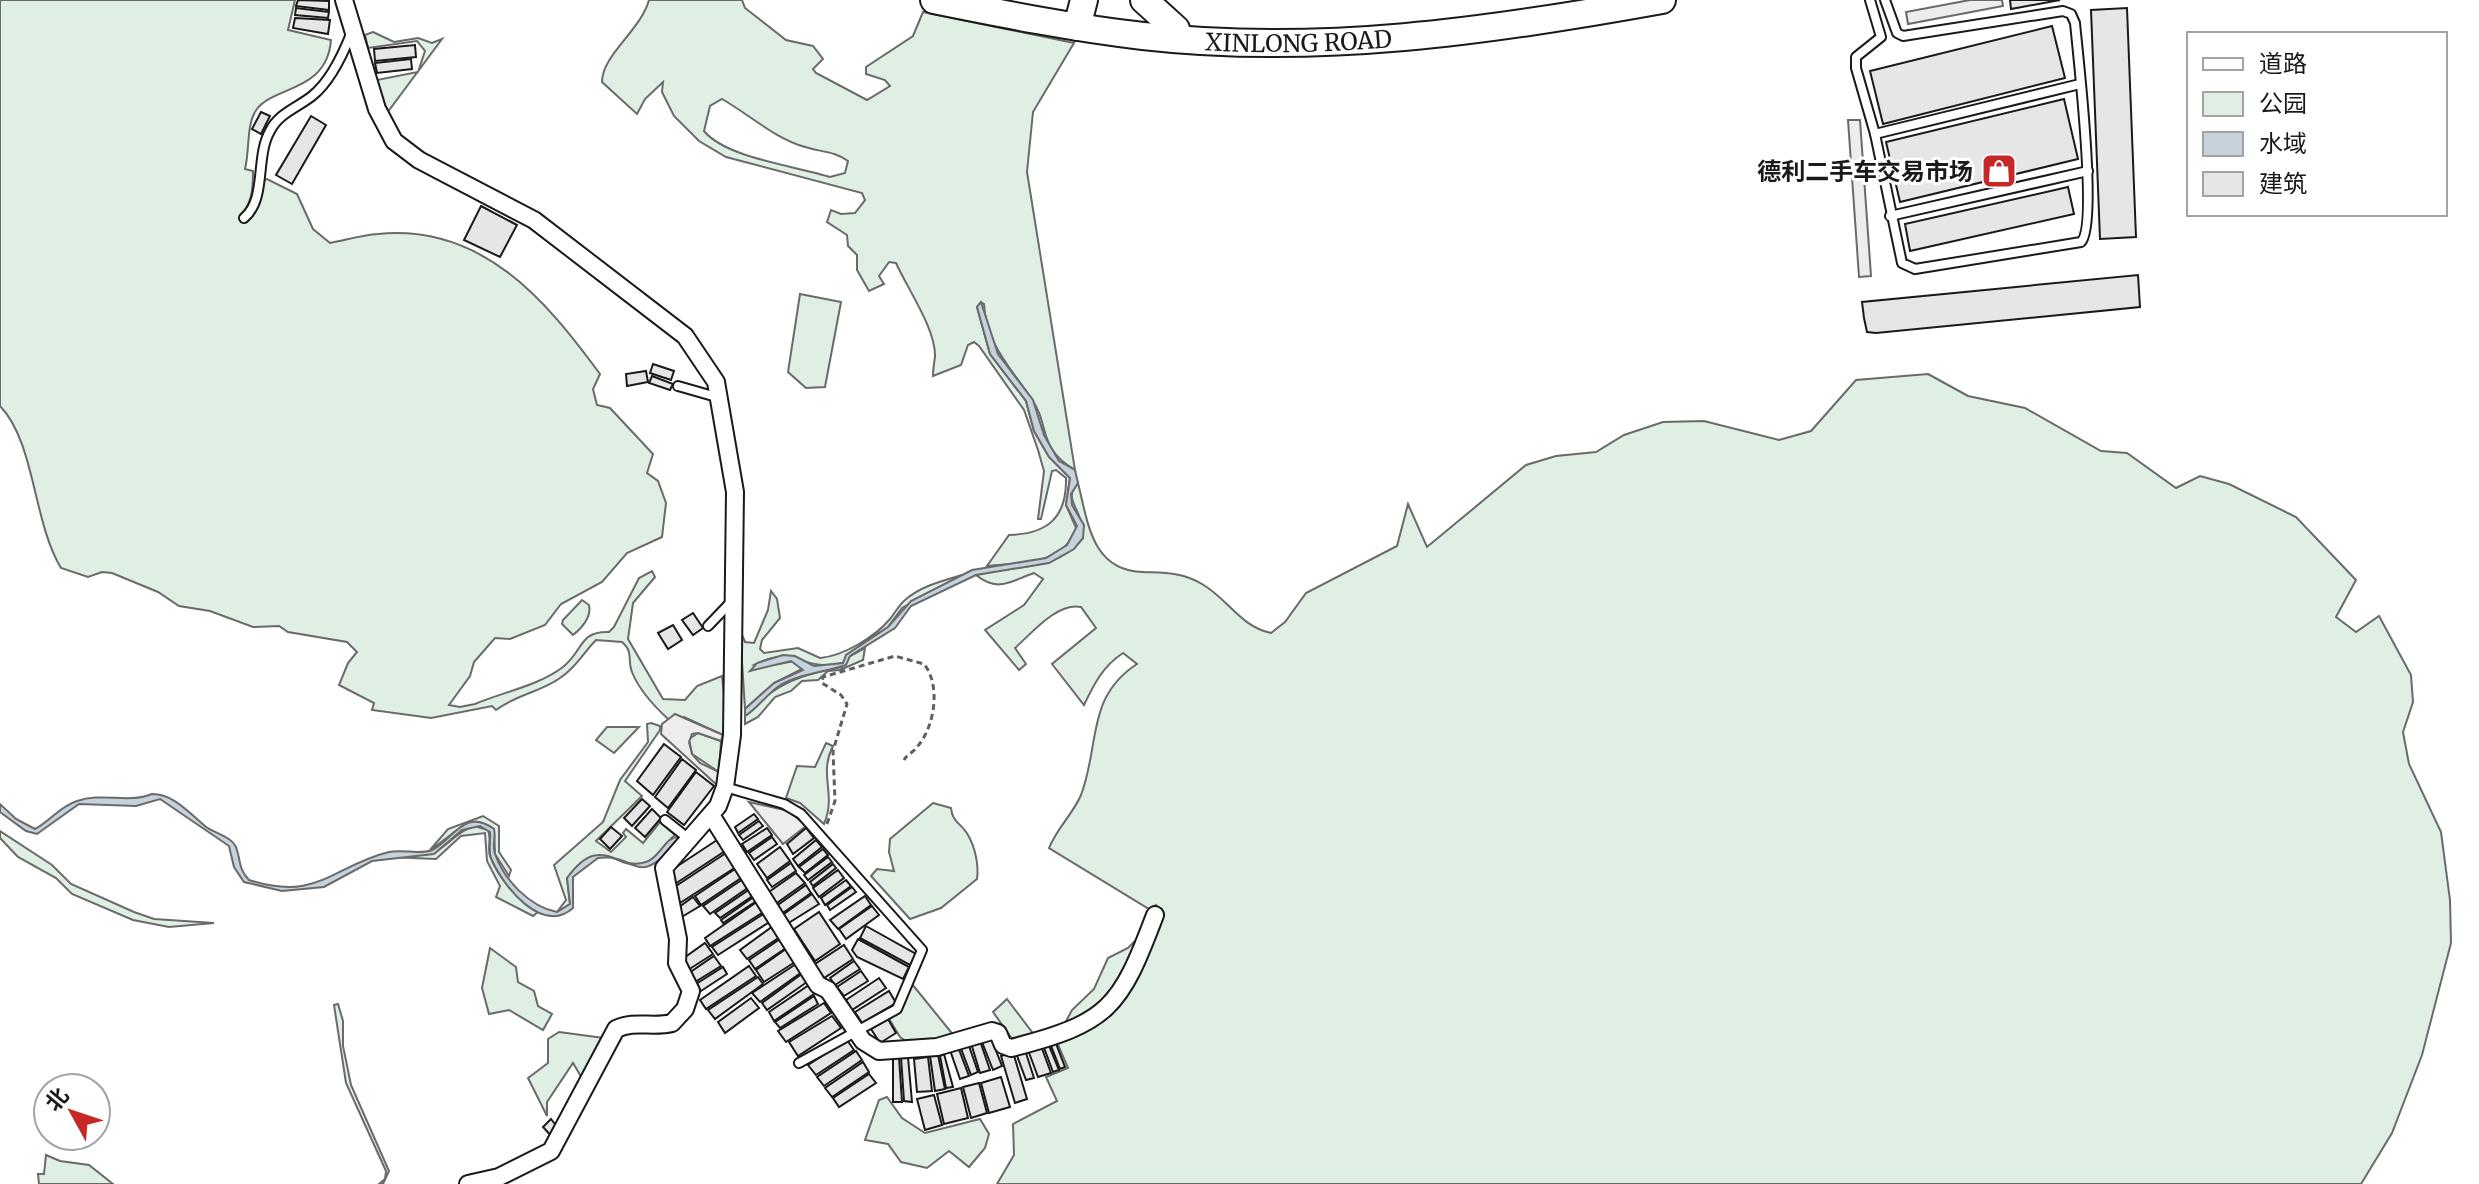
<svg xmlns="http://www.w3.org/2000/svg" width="2479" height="1184" font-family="Merriweather,'Noto Sans SC',serif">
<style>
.green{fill:#e0efe3;stroke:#6a6a6a;stroke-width:2;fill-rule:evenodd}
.parking{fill:#ededed;stroke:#6a6a6a;stroke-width:2}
.water{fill:#c6d2dc;stroke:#6a6a6a;stroke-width:2}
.building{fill:#e6e6e6;stroke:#1a1a1a;stroke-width:2}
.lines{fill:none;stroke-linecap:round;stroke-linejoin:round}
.lane-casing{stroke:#1a1a1a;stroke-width:12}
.street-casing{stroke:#1a1a1a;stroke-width:20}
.primary-casing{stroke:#1a1a1a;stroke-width:30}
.path{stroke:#5f5f5f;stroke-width:3;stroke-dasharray:6 4;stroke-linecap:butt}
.lane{stroke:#fff;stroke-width:8}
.street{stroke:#fff;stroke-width:16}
.primary{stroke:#fff;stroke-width:26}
.labels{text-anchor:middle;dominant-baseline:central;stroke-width:6;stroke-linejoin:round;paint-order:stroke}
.street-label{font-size:24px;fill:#1a1a1a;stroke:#fff}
.poi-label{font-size:24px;font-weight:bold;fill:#1a1a1a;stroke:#fff;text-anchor:end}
</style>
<rect width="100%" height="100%" fill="#fff"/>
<g class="green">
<path d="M 0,0 L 295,0 L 288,30 L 331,40 C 327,92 274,86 257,109 C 246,123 250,149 245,169 L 253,171 C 253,191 252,203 239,218 L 241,222 L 253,216 L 263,180 L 267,179 L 297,194 L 313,229 L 330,243 C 346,240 362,235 378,234 C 482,224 545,299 600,374 L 593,389 L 597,405 L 610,408 L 653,454 L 647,473 L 658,481 L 666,503 L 662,537 L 627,553 L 602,582 L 561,604 L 545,625 L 510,639 L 495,638 L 474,662 L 470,676 L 449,705 L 460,707 L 475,704 C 503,692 538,686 563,667 C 584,650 579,631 609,632 L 614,627 L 639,578 L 652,571 L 655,577 L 633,603 L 628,639 L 663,699 L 685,700 L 697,686 L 722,676 L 726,714 L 723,735 L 684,717 L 668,719 C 654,706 639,690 632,672 C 627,660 634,652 622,642 L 596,640 C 583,653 576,668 560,678 C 541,692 517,694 496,710 L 492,706 L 431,718 L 372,710 L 374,703 L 339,685 L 348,663 L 357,652 L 347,642 L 288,632 L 279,626 L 253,627 L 210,611 L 179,606 L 158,592 L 112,573 L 102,572 L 88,577 L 61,568 C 33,522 35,442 0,406 Z"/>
<path d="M 649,0 L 742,0 L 745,8 L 786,40 L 813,46 L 823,59 L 813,69 L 816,73 L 867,100 L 890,86 L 885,80 L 866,74 L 866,67 L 913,36 L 923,12 L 1074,43 L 1033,112 L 1027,172 L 1075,470 C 1036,447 1051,426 1031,398 C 1010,367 986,344 984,304 L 981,302 L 977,307 L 990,354 L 1026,401 L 1034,431 L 1049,457 L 1070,478 L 1066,505 L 1077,530 C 1060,566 1021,562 987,566 L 1009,535 C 1047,534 1067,518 1066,478 L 1056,470 L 1052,471 L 1041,519 L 1038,519 L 1044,471 L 1038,450 L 1024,410 L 979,346 L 974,342 L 968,345 L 961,365 L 933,376 C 933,369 934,364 935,357 C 936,329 907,288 896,263 L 889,262 L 879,276 L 884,284 L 869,291 L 857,270 L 857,255 L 848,246 L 847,235 L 827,222 L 831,210 L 841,214 L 855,213 L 865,200 L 862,193 L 726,157 L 699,141 L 674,116 L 662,92 L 663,82 L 645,99 L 637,114 L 602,82 C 602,55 641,30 649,0 ZM 722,99 C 750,115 774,138 805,147 C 821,152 834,151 848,161 L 845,173 L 830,177 C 796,166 726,158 704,131 L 710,106 Z"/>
<polygon points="373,32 394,42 418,38 432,43 442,39 387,113 377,80 418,72 425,51 417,41 368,48 365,35"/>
<polygon points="800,294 841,302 825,387 806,388 788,372"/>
<path d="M 1928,374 L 1968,396 L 2025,408 L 2101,451 L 2127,453 L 2176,488 L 2200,476 L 2229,484 L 2296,517 L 2356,580 L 2336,617 L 2356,632 L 2379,616 L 2411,675 L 2413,702 L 2403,732 L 2409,764 L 2441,832 L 2450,900 L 2451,943 L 2422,1055 L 2392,1133 L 2361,1184 L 997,1184 L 1014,1155 L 1013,1124 L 1057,1101 L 1046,1077 L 1068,1068 L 1056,1040 L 1092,1027 L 1158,912 L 1156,905 L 1149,909 L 1049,848 C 1057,828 1073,814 1081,795 C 1100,745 1086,697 1137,664 L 1123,653 C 1103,666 1094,684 1084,705 L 1052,664 L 1096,628 L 1081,607 C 1057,602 1031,634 1015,648 L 1026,664 L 1019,670 L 985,630 L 1024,605 L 1043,579 L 1034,573 C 1011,581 998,593 976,575 C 1014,564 1056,573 1083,538 C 1082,531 1082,522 1079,516 C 1074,502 1066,496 1078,483 C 1088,523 1092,571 1143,572 C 1165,573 1182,572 1202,584 C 1228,599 1241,627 1271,633 L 1285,622 L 1306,593 L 1397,546 L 1408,504 L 1427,547 L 1526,465 L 1556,456 L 1596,452 L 1624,435 L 1663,422 L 1704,421 L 1779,440 L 1811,431 L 1856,380 Z"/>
<path d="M 962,575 L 902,608 L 888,627 L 852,651 L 843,663 C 801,673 796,643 754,665 L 762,667 L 795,661 L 804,668 L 774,683 L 745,709 L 740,630 L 745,642 L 754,643 L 768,610 L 771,591 L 777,599 L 780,618 L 762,640 L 760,649 L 764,653 L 798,648 L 820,658 C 843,656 875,637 890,619 C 895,613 899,605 905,600 C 921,586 942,581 962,575 Z"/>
<path d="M 582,600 L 589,605 C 592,617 581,629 573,635 L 562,624 L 563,620 Z"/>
<path d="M 865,648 L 863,660 L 840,670 L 828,671 L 818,680 L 802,681 L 791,691 L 775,697 L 758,717 L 745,724 L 745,716 C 753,711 757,704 764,698 C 786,679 814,672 842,667 L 850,656 Z"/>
<path d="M 651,723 L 660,726 L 660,730 L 625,781 L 642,796 L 596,841 L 611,852 L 626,837 L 623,833 L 626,829 L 643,843 L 660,822 L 675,835 C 665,842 659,857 647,862 C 613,875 613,831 567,878 L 570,904 L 557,912 L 566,900 L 554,865 L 603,822 L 620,780 L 648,742 L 647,724 Z"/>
<polygon points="607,727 639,727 614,753 596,740"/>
<polygon points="698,733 721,741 719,772 692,754 689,739"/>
<path d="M 826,743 L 833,746 C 818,775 837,794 824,824 L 800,803 L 786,798 L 797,766 L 815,767 Z"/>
<path d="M 933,803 L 951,808 C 952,822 962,824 968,835 C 975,847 979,865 977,879 L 941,908 L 910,919 L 871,876 L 877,869 L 894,871 L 889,852 L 890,839 Z"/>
<path d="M 483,816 L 499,826 L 499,852 L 511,870 L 509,876 L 495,854 L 494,829 C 467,812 451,838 430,850 L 448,829 Z"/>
<path d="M 474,826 L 488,830 C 492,839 487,847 490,856 C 497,876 520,903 538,912 L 533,916 L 496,897 L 500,886 L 487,861 L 485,833 L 461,836 L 436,859 L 389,857 C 406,854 426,859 441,848 C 454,839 459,831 474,826 Z"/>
<polygon points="0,831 52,865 71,884 134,912 154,919 214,923 169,927 133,920 72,894 56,878 18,857 0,838"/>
<polygon points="1141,935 1107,1001 1064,1025 1072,1010 1094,989 1108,958 1128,948"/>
<polygon points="490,948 516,967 518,982 534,991 538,1006 552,1014 543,1030 509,1010 489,1014 482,988"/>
<polygon points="912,984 955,1037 907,1042 900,1037 888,1017 904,1005"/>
<polygon points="1007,999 1035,1036 1013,1040 993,1012"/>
<polygon points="338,1004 343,1021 343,1046 351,1085 389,1171 383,1184 379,1184 385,1179 386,1171 346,1083 334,1005"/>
<polygon points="559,1032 604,1038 583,1080 573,1063 547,1102 547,1116 528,1078 548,1063 548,1039"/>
<polygon points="887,1097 902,1118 925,1133 980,1119 989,1134 985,1148 969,1167 949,1151 927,1168 901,1162 888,1144 865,1140 879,1100"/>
<polygon points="46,1155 60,1161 89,1165 113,1184 39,1184 38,1174 44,1174"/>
</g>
<g class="parking">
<polygon points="1970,0 2002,0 2003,6 1908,24 1906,12"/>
<polygon points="1848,120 1860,120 1871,276 1859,277"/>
<polygon points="675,714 723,735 721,741 698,733 692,734 689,742 692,754 700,763 719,772 718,786 661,734 662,724"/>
<polygon points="749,802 789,811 806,826 783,844"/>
</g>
<g class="water">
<path d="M 981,302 L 998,354 L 1033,400 L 1044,435 L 1059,461 L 1075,470 L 1078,483 L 1071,494 L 1072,505 L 1084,525 L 1083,538 L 1074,549 L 1049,563 L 976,575 L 911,606 L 895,628 L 850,656 L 846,665 C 826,672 798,674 779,686 C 766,695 758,708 745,716 L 745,709 L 774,683 L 803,670 L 791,661 L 750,671 L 757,663 L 783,655 L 795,656 L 814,666 L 843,663 L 846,655 L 888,627 L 911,601 L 972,570 L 1046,558 L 1067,545 L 1077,526 L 1066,505 L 1070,478 L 1049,457 L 1034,431 L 1026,401 L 990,354 L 977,307 Z"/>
<path d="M 152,794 C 174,794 189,813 205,826 C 213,833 231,836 236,847 C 241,860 238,869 249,880 C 318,902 332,866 389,852 C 402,849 420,855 432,850 C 453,840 464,807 494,829 C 496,837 492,846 495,854 C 504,880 530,907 557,912 L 570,904 L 567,878 C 601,831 615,872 646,862 C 660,858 665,836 679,837 L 679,841 C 634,891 639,853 598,858 L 573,877 L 573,908 C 542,936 502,885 491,858 C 488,850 491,841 490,832 L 480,826 L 462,830 L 434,854 L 372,861 L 324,887 L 282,891 L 244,882 L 234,867 L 229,846 L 160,799 L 136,806 L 79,804 L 37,834 L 26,831 L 0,812 L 0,804 L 16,819 L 35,829 C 50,821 59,807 77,801 C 102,792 127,804 152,794 Z"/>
</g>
<g class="building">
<polygon points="298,0 329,1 329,10 296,6"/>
<polygon points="2010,0 2060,0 2011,9"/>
<polygon points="296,8 329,12 328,18 295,15"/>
<polygon points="2127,8 2136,237 2100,239 2091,10"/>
<polygon points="295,18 330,20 328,34 293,28"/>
<polygon points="2052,26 2065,78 1883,124 1870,71"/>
<polygon points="415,45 416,57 375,61 374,49"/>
<polygon points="411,59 412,69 377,73 375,63"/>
<polygon points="2064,99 2078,159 1900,202 1886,142"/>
<polygon points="261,112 270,116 261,134 252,129"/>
<polygon points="311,116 326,125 292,184 276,175"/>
<polygon points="2068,187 2074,214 1910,251 1905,224"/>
<polygon points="481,206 517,225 500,257 464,240"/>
<polygon points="2138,275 2140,307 1876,333 1867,332 1864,318 1862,302"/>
<polygon points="653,364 674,371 671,380 650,373"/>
<polygon points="646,371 648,382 627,386 626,374"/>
<polygon points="652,376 673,384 670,390 649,383"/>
<polygon points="693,613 703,628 693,635 682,620"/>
<polygon points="673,625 682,640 668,649 658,633"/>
<polygon points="664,744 681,757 653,795 637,781"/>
<polygon points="682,759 696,770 668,808 655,797"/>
<polygon points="696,772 714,786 684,825 667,812"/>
<polygon points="642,799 650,806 632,826 624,818"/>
<polygon points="652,809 661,818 645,837 635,828"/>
<polygon points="754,814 758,819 738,833 735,827"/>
<polygon points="759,821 763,826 743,840 739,835"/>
<polygon points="611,827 622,836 610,849 600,839"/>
<polygon points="767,828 772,835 747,852 742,844"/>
<polygon points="806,828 814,838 793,854 787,844"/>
<polygon points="772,837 777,844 754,860 749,853"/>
<polygon points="717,840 725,851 675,884 667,873"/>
<polygon points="816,840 822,847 798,866 793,859"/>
<polygon points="780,847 790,861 767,878 757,864"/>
<polygon points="823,849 828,855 805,873 799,867"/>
<polygon points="726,853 736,867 680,903 670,890"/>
<polygon points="828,857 832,862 808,880 804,875"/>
<polygon points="791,863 796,871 772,887 767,880"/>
<polygon points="833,864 836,868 813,886 810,882"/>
<polygon points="735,869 741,878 701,905 695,896"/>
<polygon points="838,870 844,878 819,897 813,888"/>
<polygon points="796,873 805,883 774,905 766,894"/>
<polygon points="743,879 749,887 710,914 703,906"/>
<polygon points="846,880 851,886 825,905 821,898"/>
<polygon points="806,885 811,893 780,915 775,907"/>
<polygon points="852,887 856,892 830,910 827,905"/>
<polygon points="750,889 754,895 720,918 715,913"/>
<polygon points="812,894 819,904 787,924 781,916"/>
<polygon points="755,896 758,900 723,923 721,920"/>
<polygon points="865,896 871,905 838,929 830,920"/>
<polygon points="693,897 700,906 680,918 675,910"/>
<polygon points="758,901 765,911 710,946 705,938"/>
<polygon points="872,906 879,915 846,939 839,929"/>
<polygon points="819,912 840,944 815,961 794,929"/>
<polygon points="765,913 771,921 718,955 712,947"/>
<polygon points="773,926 780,937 747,959 740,950"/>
<polygon points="866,926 916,954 910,965 860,938"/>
<polygon points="780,939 786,948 755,969 749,960"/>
<polygon points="858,939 909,967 903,979 857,957 852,950"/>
<polygon points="705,943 713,954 688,970 681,960"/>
<polygon points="844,945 853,959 821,980 812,966"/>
<polygon points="786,949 795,962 764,982 756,970"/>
<polygon points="714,956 721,966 695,982 689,973"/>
<polygon points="854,961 860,969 835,985 830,978"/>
<polygon points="796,964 802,972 760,1002 752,993"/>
<polygon points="749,966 756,976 706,1009 700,1000"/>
<polygon points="723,967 727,974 701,991 696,984"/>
<polygon points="861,971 868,981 844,996 837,987"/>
<polygon points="803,973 807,982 767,1010 762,1003"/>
<polygon points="758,977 763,984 715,1019 708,1010"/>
<polygon points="879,978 886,988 852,1010 846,1000"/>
<polygon points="809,985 814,994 774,1021 769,1012"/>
<polygon points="889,991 896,1003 862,1023 855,1012"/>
<polygon points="814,996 818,1004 780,1028 775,1022"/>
<polygon points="751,998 759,1008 725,1033 718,1022"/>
<polygon points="824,1003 831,1013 786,1042 778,1031"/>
<polygon points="832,1016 841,1028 798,1056 789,1042"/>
<polygon points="888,1019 896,1033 880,1043 871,1029"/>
<polygon points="991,1038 1002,1066 993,1070 982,1042"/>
<polygon points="847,1040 854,1050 816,1075 808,1065"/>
<polygon points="980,1041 990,1070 980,1073 971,1043"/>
<polygon points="1055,1041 1065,1067 1060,1069 1050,1043"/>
<polygon points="968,1043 978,1072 971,1075 960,1046"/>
<polygon points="1048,1043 1059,1070 1053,1072 1043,1045"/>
<polygon points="1041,1046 1051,1073 1038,1077 1028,1050"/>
<polygon points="958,1047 969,1076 960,1079 950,1050"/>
<polygon points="1025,1050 1034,1078 1026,1080 1016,1053"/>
<polygon points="856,1051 862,1060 824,1086 817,1077"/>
<polygon points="1013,1052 1027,1099 1015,1103 1001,1056"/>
<polygon points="944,1054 953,1087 946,1088 940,1056"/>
<polygon points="938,1055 945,1089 935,1091 930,1056"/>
<polygon points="893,1057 899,1057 902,1102 893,1102"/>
<polygon points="901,1057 908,1057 912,1102 904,1101"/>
<polygon points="928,1057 932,1091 917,1092 914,1059"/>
<polygon points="863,1062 869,1072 832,1097 825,1088"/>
<polygon points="869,1074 876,1083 839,1107 833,1098"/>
<polygon points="1001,1077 1010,1107 989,1113 981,1083"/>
<polygon points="979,1083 987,1113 971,1118 963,1087"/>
<polygon points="961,1088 968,1118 944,1124 937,1094"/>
<polygon points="934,1095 942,1125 925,1130 917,1099"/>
<polygon points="551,1119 558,1128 553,1138 543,1127"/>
</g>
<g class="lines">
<defs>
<g id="lane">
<path d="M 1870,0 L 1881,37 L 1856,57 L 1856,68 L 1875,134 L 1902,263 L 1915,269 L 2081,242 C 2098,226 2078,55 2075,23 L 2071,14 L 2063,11 L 1903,36 L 1897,33 L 1885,0"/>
<polyline points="1875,134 2080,84"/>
<polyline points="1890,216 2088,171"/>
<path d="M 244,218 C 267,199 255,157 270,131 C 279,113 297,108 312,96 C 330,82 343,54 351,34"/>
<polyline points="678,386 720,398"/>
<polyline points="708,626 732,601"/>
<polyline points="725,787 784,804 801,814 922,950 897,1009 799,1063"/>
<polyline points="665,820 689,839"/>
</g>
<g id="street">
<path d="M 344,0 L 377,109 L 394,141 L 419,160 L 534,220 L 685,336 L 716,382 L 735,492 L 732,735 L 725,787 L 718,806 L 664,868 L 678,939 L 677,963 L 691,991 L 685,1009 L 672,1023 C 653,1028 634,1020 616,1029 L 551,1151 L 499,1177 L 468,1184"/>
<path d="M 711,815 L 818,985 L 828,990 L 863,1041 L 879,1051 L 937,1047 L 992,1031 L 998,1033 L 1003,1045 L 1011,1048 C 1109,1023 1120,1008 1155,915"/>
</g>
<g id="primary">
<path id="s1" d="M 934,0 C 1003,14 1073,28 1143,36 C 1318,56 1491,31 1662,0"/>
<polyline points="1144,0 1176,29"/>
<polyline points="1077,27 1084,0"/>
</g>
</defs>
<use href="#lane" class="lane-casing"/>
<use href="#street" class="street-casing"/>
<use href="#primary" class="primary-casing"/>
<path class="path" d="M 827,824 L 835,801 L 833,751 L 847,704 L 841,695 L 822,683 L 823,677 L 895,656 L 924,664 C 941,685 935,727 917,747 C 913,753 907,754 904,760"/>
<use href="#lane" class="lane"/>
<use href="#street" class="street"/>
<use href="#primary" class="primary"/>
</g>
<defs>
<symbol id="shop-square" viewBox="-11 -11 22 22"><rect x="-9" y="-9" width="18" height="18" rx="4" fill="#c62828" stroke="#fff"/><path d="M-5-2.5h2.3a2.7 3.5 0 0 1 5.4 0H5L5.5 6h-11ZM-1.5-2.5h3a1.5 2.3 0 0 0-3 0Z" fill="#fff"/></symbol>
</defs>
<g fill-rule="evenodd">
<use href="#shop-square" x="1979" y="151" width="40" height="40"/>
</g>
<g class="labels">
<g class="street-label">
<text stroke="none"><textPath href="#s1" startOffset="368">XINLONG ROAD</textPath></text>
</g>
<g class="poi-label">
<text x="1973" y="171">德利二手车交易市场</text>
</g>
</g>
<rect x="2187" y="32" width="260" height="184" fill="#ffffff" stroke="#a3a3a3" stroke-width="2"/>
<rect x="2203" y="58" width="40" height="12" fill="#ffffff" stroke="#a3a3a3" stroke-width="2"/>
<text x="2259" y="72" font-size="24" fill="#1a1a1a">道路</text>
<rect x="2203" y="92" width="40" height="24" fill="#e0efe3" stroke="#a3a3a3" stroke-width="2"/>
<text x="2259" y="112" font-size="24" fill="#1a1a1a">公园</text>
<rect x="2203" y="132" width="40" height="24" fill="#c6d2dc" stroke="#a3a3a3" stroke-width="2"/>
<text x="2259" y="152" font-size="24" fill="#1a1a1a">水域</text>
<rect x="2203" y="172" width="40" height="24" fill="#e6e6e6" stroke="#a3a3a3" stroke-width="2"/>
<text x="2259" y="192" font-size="24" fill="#1a1a1a">建筑</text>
<g transform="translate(72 1112) rotate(310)"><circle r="38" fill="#ffffff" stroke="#a3a3a3" stroke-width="2"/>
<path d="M0-6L14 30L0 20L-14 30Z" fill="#c62828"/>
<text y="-12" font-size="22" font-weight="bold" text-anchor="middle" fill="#1a1a1a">北</text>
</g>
</svg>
